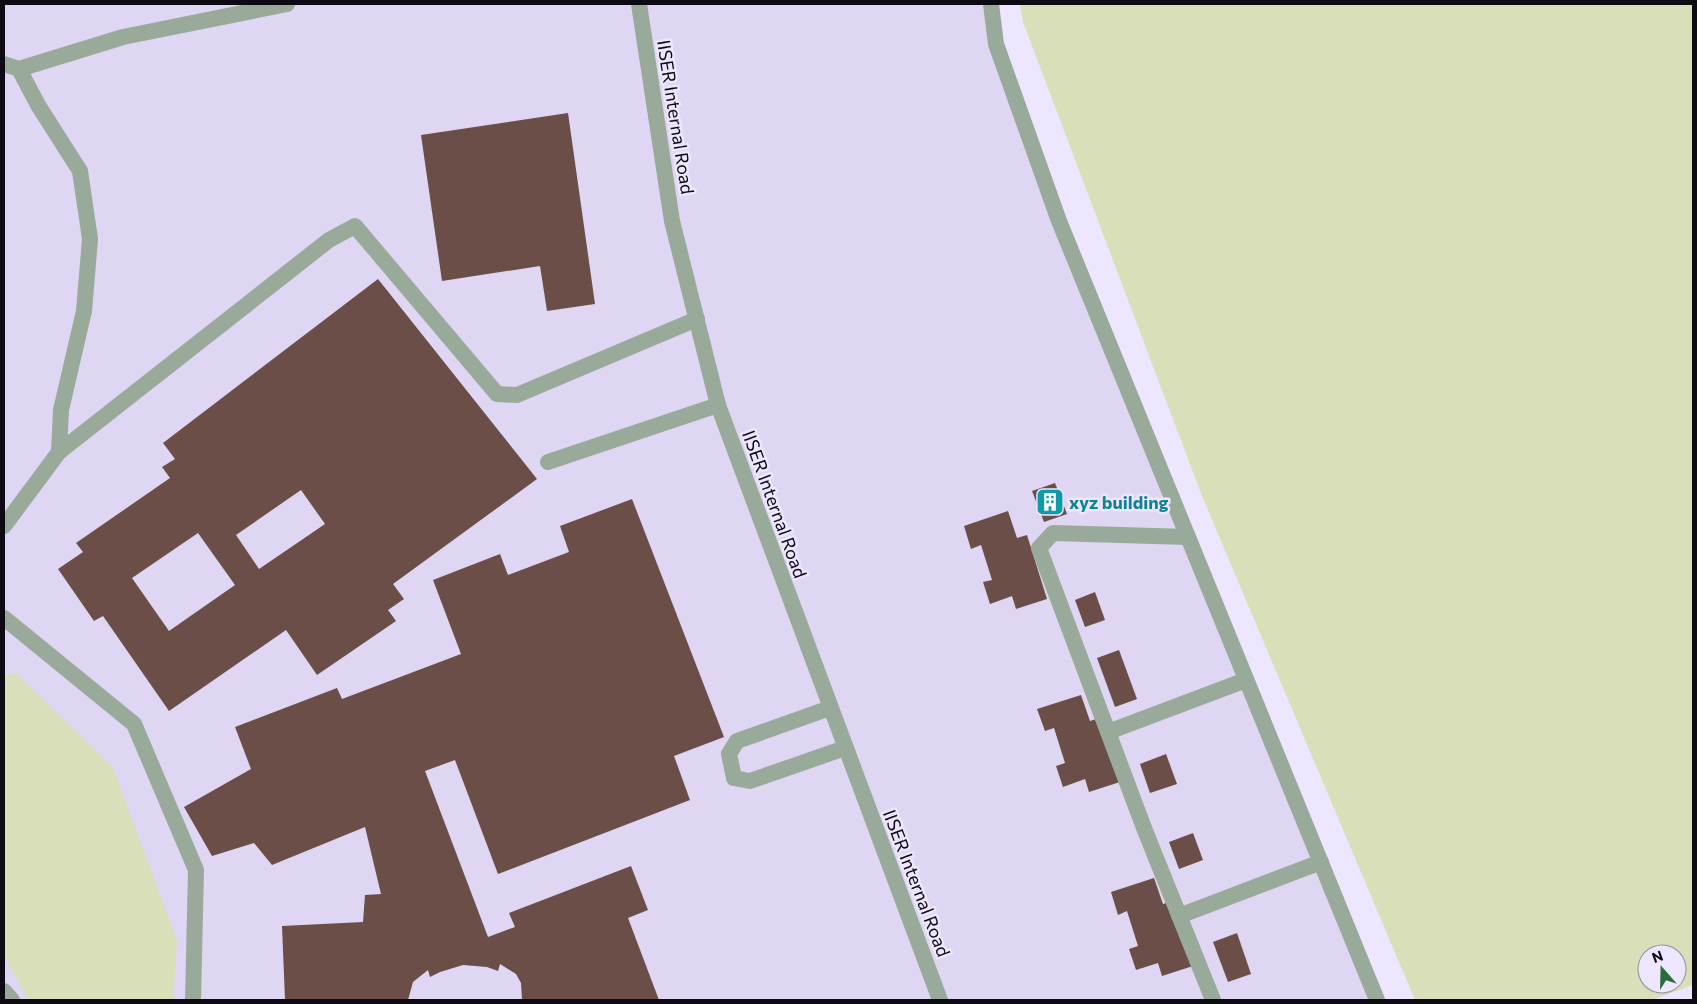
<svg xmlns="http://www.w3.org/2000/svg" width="1697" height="1004" font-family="Commissioner,sans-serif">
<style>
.built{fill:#ded6f3}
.green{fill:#d9dfb8;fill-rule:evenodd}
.building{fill:#6b4e48;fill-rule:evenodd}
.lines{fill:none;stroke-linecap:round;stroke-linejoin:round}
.lane{stroke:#99aa9b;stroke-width:16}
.labels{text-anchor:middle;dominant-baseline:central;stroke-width:5;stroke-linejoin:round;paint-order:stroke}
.street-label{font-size:18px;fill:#0d0a14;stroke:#ede6fe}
.culture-label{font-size:18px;font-weight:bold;fill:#0d838f;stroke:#ede6fe;text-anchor:start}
</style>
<rect width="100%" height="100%" fill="#ede6fe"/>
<polygon class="built" points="4,4 989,4 996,44 1382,1000 4,1000"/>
<g class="green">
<path d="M 1020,4 L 1693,4 L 1693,985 L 1652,1000 L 1415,1000 L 1202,496 L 1023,22 ZM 1647,954 L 1677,954 L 1677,984 L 1647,984 Z"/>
<polygon points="17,674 113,768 177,941 173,1000 28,1000 4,956 4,675"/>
</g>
<g class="building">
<polygon points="568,113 595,304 547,311 540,266 442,281 421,135"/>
<path d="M 378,279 L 537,479 L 393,584 L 404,599 L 388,610 L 396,621 L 317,675 L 286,630 L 169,711 L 103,616 L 94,621 L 58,569 L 83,552 L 76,543 L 170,478 L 162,467 L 175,459 L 163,443 ZM 301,490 L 325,524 L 259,569 L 236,535 ZM 198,533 L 235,585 L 169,631 L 132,578 Z"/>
<polygon points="1055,483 1067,514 1044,522 1032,491"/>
<polygon points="632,499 724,737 674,756 690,800 498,874 455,760 425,771 488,937 515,927 509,913 631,866 648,910 628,918 659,1000 522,1000 521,983 516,974 500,964 498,971 487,967 463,965 440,972 430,977 428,970 413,982 408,1000 285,1000 282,926 363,922 365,895 381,894 365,827 272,865 254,843 212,856 184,807 251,769 235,727 337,688 342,699 461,654 433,580 500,554 508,575 569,552 560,526"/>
<polygon points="1008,511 1017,538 1027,535 1047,599 1016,609 1012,596 990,604 983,582 992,580 981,545 971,549 964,526"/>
<polygon points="1095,592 1105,620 1085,627 1075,600"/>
<polygon points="1119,650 1137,699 1115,707 1097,658"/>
<polygon points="1081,695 1090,721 1099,718 1120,782 1089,792 1085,779 1063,787 1056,766 1065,763 1054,728 1045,731 1037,709"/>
<polygon points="1166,754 1177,784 1150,793 1140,764"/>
<polygon points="1193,833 1203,860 1179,869 1169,842"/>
<polygon points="1154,878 1163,904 1173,901 1193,966 1162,976 1158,963 1136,970 1129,949 1138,946 1127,911 1118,915 1111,892"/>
<polygon points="1237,933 1251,974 1228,982 1213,942"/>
</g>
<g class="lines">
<g class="lane">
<polyline points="639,4 672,221 718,405 940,1000"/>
<polyline points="991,4 996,44 1059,221 1377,1000"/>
<polyline points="4,64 19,69 123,37 287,4"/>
<polyline points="19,69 38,105 80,171 90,239 84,311 61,410 59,452"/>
<polyline points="548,462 718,405"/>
<polyline points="4,526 59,452 329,240 355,226 497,394 517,395 697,319"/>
<polyline points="1188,537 1053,533 1039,548 1144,828 1213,1000"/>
<polyline points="4,618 134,724 196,870 193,1000"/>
<polyline points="830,708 737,741 729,754 734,778 750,781 845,748"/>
<polyline points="1108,732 1246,680"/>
<polyline points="1179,916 1321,862"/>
<polyline points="4,991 12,1000"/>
</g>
</g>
<defs>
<symbol id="building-square" viewBox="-11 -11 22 22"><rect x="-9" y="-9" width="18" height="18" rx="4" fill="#0f9aa8" stroke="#ede6fe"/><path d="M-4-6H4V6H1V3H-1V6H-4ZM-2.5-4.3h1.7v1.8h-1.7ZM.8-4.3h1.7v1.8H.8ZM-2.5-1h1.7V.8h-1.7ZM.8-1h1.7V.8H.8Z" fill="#fff"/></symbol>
</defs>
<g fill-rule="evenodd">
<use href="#building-square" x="1034" y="486" width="32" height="32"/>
</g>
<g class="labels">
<g class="street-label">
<text transform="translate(676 117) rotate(81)">IISER Internal Road</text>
<text transform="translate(775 504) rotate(70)">IISER Internal Road</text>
<text transform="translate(917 883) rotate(69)">IISER Internal Road</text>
</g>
<g class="culture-label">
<text x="1069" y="502">xyz building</text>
</g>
</g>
<rect width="1697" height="1004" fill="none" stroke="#0d0a14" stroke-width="10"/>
<g transform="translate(1662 969) rotate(340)"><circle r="24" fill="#ede6fe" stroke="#938ea0"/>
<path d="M0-4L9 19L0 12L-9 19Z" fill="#296d39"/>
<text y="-8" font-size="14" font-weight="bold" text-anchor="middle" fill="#0d0a14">N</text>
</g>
</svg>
